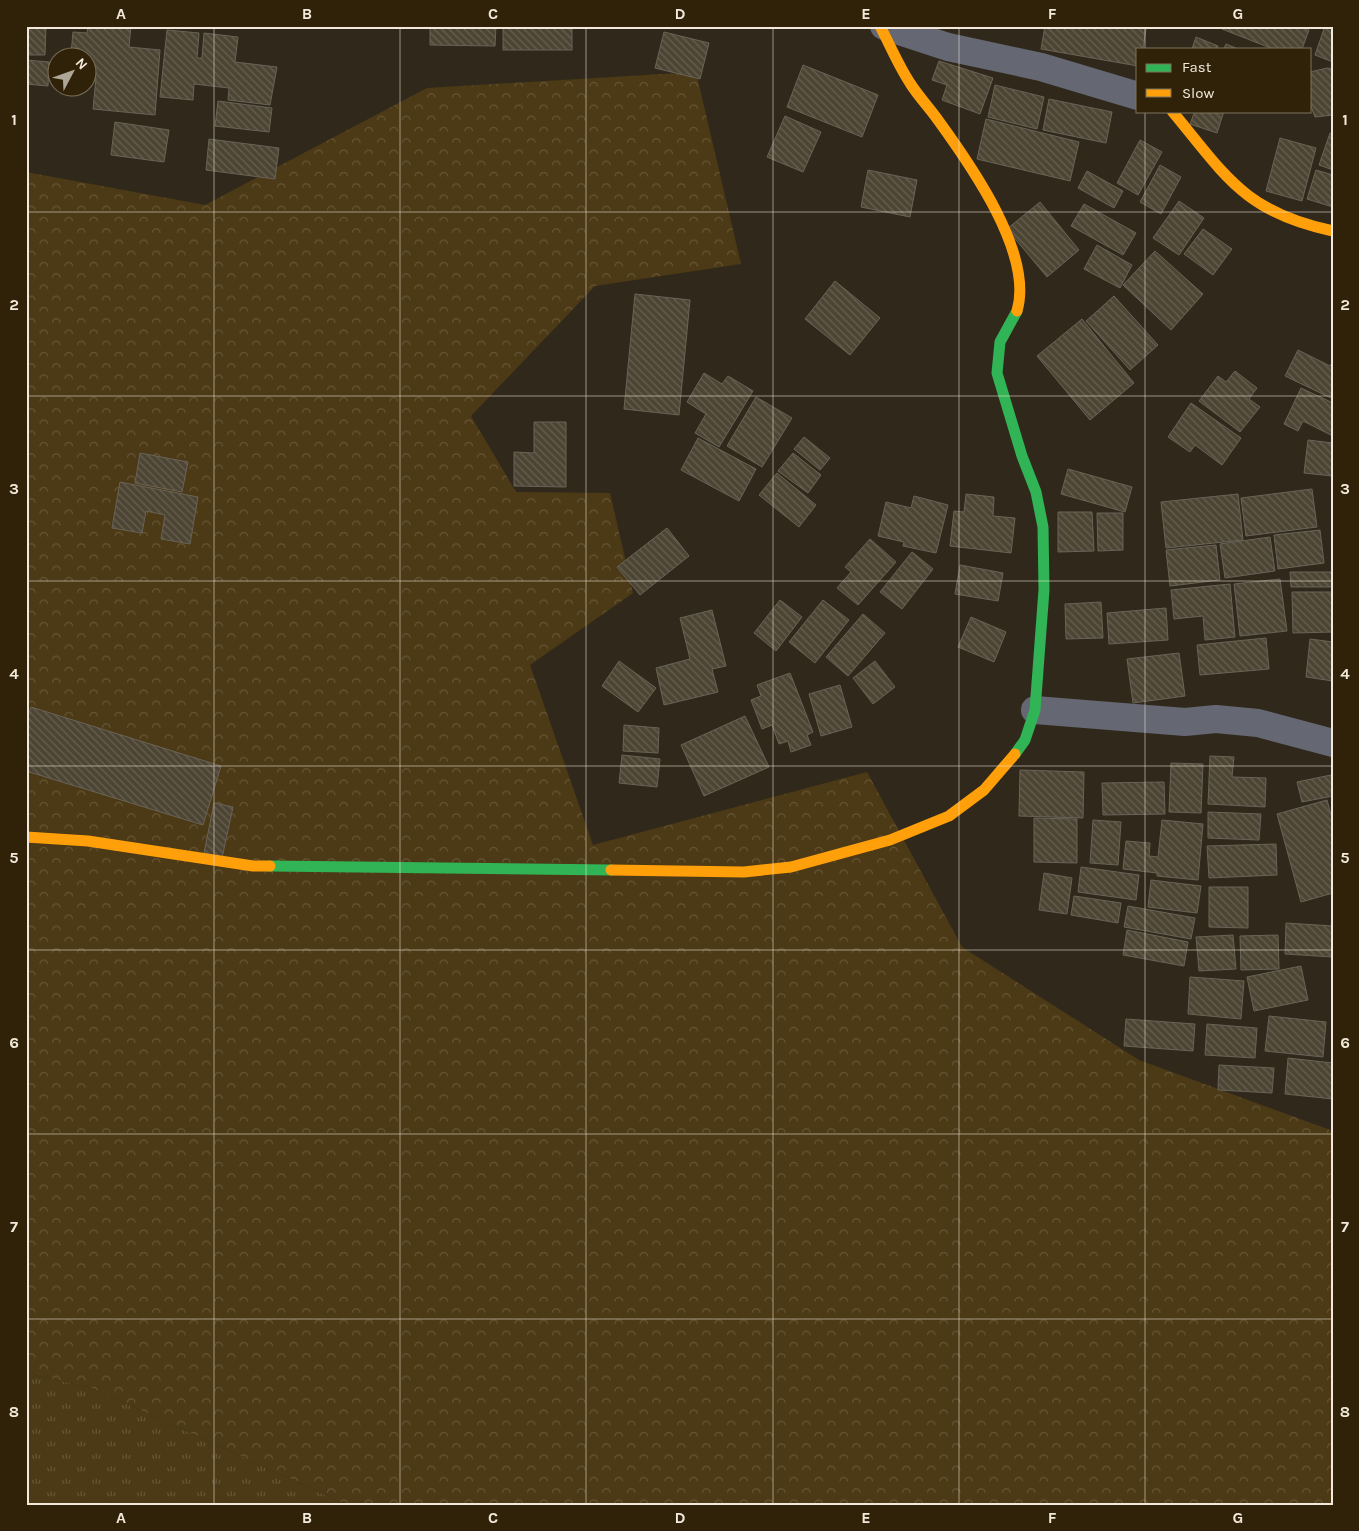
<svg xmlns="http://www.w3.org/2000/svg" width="1359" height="1531" font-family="Karla,sans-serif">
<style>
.grass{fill:url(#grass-tufts)}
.forest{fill:url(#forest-crowns)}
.building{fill:url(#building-back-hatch);stroke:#696358}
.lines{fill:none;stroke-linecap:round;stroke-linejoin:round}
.street{stroke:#656773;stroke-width:28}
.fast{stroke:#30b455;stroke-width:11}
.slow{stroke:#ff9f0a;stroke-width:11}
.grid{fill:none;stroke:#f2e9da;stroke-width:1;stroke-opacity:0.55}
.neatline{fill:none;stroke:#f2e9da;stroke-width:2}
.grid-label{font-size:16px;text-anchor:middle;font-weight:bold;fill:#f2e9da}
</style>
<defs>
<pattern id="grass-tufts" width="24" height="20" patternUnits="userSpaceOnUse" patternTransform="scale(1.25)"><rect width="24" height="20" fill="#4c3915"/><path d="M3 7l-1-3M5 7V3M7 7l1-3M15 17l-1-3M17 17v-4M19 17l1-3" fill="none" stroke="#665636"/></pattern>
<pattern id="forest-crowns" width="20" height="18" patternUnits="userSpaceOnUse" patternTransform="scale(1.25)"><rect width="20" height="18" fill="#4c3915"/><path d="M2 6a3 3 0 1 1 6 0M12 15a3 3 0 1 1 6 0" fill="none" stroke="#665636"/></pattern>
<pattern id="building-back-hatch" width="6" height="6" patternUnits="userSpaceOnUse" patternTransform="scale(1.25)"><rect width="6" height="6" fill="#4d4534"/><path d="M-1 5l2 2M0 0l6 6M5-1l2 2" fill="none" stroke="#676051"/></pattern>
</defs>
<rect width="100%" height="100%" fill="#30291b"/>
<polygon class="grass" points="26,1373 92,1388 347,1505 26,1505"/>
<polygon class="forest" points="696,72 741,264 595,286 471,416 516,492 610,493 633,593 530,665 593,845 867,772 962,947 1139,1060 1333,1131 1333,1505 347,1505 92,1388 26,1373 26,172 205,205 427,88"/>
<g class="building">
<polygon points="26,26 46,26 45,55 26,55"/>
<polygon points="88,26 131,26 129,47 160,50 155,115 93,109 96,78 88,77 88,58 71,54 73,32 87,33"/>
<polygon points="430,26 496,26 495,46 430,45"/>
<rect x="503" y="26" width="69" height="24"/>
<polygon points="1045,26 1130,26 1146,29 1143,49 1138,49 1138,66 1041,49"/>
<polygon points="1223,26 1300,26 1309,30 1302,49 1273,49 1222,29"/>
<polygon points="1325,26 1333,26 1333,62 1315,55"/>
<polygon points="167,30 199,33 197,58 202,58 204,33 238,37 235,62 277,67 270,105 228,100 229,88 194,84 193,100 160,97"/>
<polygon points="664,32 709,43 700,79 655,68"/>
<polygon points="1196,37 1218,46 1217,49 1192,49"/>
<polygon points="1226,44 1238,49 1224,49"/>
<polygon points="26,60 49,62 48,86 26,84"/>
<polygon points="939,61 993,78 980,114 942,100 947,85 932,80"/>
<polygon points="803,65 878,95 862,137 787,107"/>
<polygon points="1327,68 1333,69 1333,115 1315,117 1310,104 1310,72"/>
<polygon points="995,85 1044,97 1037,129 988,117"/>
<polygon points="1049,99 1112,112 1106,143 1043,130"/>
<polygon points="218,101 272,108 269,132 215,126"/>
<polygon points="1195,111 1224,111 1217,133 1190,124"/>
<polygon points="785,116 821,132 803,172 767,157"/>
<polygon points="986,119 1079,142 1070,181 977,159"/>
<polygon points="115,122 169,130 164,162 111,155"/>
<polygon points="1330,133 1333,134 1333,170 1319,165"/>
<polygon points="1280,138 1316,148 1302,201 1266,191"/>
<polygon points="209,139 279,148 275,179 206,170"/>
<polygon points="1140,140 1162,152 1138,195 1117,183"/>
<polygon points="1160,165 1181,177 1161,214 1140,202"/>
<polygon points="868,170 917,180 910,217 861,207"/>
<polygon points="1316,170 1333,175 1333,207 1307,199"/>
<polygon points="1087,171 1123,191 1114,208 1078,188"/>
<polygon points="1179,201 1204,218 1179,255 1153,238"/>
<polygon points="1040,202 1079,250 1047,277 1007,229"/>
<polygon points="1084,204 1136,233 1123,255 1071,226"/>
<polygon points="1203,229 1232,249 1213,275 1184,254"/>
<polygon points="1097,245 1132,265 1120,288 1084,269"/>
<polygon points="1155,251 1203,294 1171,330 1123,285"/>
<polygon points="835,281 880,318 850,355 805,319"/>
<polygon points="635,294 690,300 679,415 624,409"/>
<polygon points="1114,296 1158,345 1130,370 1086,321"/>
<polygon points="1082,319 1134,383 1090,420 1037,356"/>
<polygon points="1298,350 1330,366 1333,361 1333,399 1285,376"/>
<polygon points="1235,371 1257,388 1249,399 1260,407 1240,432 1199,401 1218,376 1226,382"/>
<polygon points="704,373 722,384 728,376 753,391 719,447 695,433 706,414 687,402"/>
<polygon points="1301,388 1333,403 1333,436 1303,421 1298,431 1284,424"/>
<polygon points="756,397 792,418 762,467 727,446"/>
<polygon points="1191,403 1241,438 1222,465 1195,445 1190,452 1168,437"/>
<polygon points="534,422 566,422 566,487 514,486 514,452 534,453"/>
<polygon points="804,437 830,458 820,470 794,449"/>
<polygon points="698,438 756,469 739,501 681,470"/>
<polygon points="1308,440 1333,443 1333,476 1304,473"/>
<polygon points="140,453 188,462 182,492 135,483"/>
<polygon points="793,453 821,475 808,493 778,471"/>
<polygon points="1068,469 1132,487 1125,512 1061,494"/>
<polygon points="777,473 816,505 799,527 759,495"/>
<polygon points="120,482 198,497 190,544 161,539 165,515 146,511 142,533 112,528"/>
<polygon points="1312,489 1317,527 1246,536 1241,498"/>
<polygon points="966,494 994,497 993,516 1015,518 1011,553 950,546 954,511 964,512"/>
<polygon points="1238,494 1243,540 1166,548 1161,502"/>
<polygon points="914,496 948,505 936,553 903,546 904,542 878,536 886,502 911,508"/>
<polygon points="1058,512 1092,512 1094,551 1058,552"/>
<polygon points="1097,513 1123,513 1123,550 1098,551"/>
<polygon points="667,528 689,556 640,595 617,567"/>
<polygon points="1320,530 1324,563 1278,569 1274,535"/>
<polygon points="1270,537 1275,571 1225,578 1220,544"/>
<polygon points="870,539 896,562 858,605 837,588 851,572 845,567"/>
<polygon points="1216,545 1220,580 1170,586 1166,550"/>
<polygon points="912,552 933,569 902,609 880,592"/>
<polygon points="960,565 1003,573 998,601 955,594"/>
<polygon points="1290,572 1333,572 1333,587 1291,587"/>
<polygon points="1280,579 1287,631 1240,636 1234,584"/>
<polygon points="1230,584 1235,637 1205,640 1203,616 1174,619 1171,590"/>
<polygon points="1292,592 1333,592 1333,632 1293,633"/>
<polygon points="780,600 802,617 776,651 754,633"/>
<polygon points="823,600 849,620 815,663 789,642"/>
<polygon points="1101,602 1103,638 1066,639 1065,604"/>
<polygon points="1166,608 1168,640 1109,644 1107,613"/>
<polygon points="712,610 726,666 712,669 718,692 664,705 656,668 690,659 680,618"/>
<polygon points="863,614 885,633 848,676 826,657"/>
<polygon points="971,617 1006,632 994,662 958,647"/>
<polygon points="1266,638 1269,669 1200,675 1197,645"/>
<polygon points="1310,639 1333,642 1333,681 1306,677"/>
<polygon points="1179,653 1185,696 1133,703 1127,659"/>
<polygon points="619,661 656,688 638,712 602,686"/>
<polygon points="875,661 895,687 873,704 853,678"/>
<polygon points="790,673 813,732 807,735 811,745 791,752 788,741 779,744 772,725 762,729 751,700 761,696 757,685"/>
<polygon points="840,685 852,727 821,736 809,694"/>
<polygon points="31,707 221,766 203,825 26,771 26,723"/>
<polygon points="745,716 769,767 704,796 681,745"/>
<polygon points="624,725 659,728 658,753 623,751"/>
<polygon points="622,755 660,759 657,787 619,783"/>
<polygon points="1210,756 1234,757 1232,777 1266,778 1265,807 1208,804"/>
<polygon points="1171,763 1203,764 1201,813 1169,812"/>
<polygon points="1020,770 1084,772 1083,818 1019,816"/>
<polygon points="1331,775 1333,796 1302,802 1297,782"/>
<polygon points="1164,782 1165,814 1103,815 1102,783"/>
<polygon points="1327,800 1333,822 1333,893 1301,902 1277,814"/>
<polygon points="214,803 233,807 222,858 204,853"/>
<polygon points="1208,812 1261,814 1259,840 1208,838"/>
<polygon points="1034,818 1077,819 1077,863 1034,862"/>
<polygon points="1093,820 1121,822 1118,865 1090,863"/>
<polygon points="1162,820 1203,824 1198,880 1157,876 1157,873 1123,869 1126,841 1150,843 1149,856 1158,857"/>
<polygon points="1276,844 1277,875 1209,878 1207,846"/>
<polygon points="1081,867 1139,875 1136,900 1078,892"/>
<polygon points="1044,873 1072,878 1067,914 1039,910"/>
<polygon points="1151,880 1201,886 1197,913 1148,907"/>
<polygon points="1209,887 1248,887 1248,928 1209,927"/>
<polygon points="1074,896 1121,903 1118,923 1071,915"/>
<polygon points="1128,906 1195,918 1191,939 1124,927"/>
<polygon points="1286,923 1333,926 1333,957 1285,954"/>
<polygon points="1127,930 1188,942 1184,966 1123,955"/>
<polygon points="1233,935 1236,969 1199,971 1196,937"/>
<polygon points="1278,935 1279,969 1241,970 1240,936"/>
<polygon points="1301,966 1308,1000 1254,1011 1247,977"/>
<polygon points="1190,977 1244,981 1241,1019 1188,1014"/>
<polygon points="1269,1016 1326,1022 1323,1057 1265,1051"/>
<polygon points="1126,1019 1195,1024 1193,1051 1124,1046"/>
<polygon points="1207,1024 1257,1028 1255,1058 1205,1055"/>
<polygon points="1288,1058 1333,1063 1333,1099 1285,1094"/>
<polygon points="1219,1065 1274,1068 1272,1093 1218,1090"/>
</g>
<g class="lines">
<g class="street">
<polyline points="884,26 948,47 1041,67 1138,96"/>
<polyline points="1035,710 1185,722 1216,719 1258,723 1333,743"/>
</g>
<g class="fast">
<polyline points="1015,754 1025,740 1035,710 1044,590 1043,527 1036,492 1022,456 997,373 1000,342 1017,311"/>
<polyline points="270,866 611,870"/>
</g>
<g class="slow">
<path d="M 880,26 C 890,45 898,65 910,83 C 918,96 929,107 938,120 C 970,164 1034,254 1017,311"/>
<path d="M 1172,111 C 1226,176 1244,212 1333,231"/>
<polyline points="26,837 88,841 253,866 270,866"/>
<polyline points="611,870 744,872 791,867 890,840 949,816 984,790 1015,754"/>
</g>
</g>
<path class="grid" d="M 214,26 L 214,1505M 400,26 L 400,1505M 586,26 L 586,1505M 773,26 L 773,1505M 959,26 L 959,1505M 1145,26 L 1145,49M 1145,111 L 1145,1505M 26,212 L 1333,212M 26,396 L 1333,396M 26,581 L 1333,581M 26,766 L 1333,766M 26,950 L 1333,950M 26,1134 L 1333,1134M 26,1319 L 1333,1319"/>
<rect width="1359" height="1531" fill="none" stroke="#2f2208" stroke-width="55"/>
<rect x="1136" y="48" width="175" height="65" fill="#2f2208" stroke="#7d725c"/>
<rect x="1146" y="64" width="25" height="8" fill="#30b455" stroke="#7d725c"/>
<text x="1182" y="72" font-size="15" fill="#f2e9da">Fast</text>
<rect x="1146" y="89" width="25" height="8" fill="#ff9f0a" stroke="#7d725c"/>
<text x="1182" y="98" font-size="15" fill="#f2e9da">Slow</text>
<g transform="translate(72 72) rotate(49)"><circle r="24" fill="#2f2208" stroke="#7d725c"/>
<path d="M0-4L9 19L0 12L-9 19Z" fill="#aea697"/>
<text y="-8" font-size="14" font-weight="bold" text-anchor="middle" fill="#f2e9da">N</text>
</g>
<rect x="28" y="28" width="1304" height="1476" class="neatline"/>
<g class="grid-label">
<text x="121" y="19">A</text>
<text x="307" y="19">B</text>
<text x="493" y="19">C</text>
<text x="680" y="19">D</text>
<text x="866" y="19">E</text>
<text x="1052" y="19">F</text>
<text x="1238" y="19">G</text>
<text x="14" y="125">1</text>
<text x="1345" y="125">1</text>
<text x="14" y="310">2</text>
<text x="1345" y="310">2</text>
<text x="14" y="494">3</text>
<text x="1345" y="494">3</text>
<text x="14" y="679">4</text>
<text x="1345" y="679">4</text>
<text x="14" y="863">5</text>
<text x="1345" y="863">5</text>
<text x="14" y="1048">6</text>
<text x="1345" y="1048">6</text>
<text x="14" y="1232">7</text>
<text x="1345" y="1232">7</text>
<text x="14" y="1417">8</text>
<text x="1345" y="1417">8</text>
<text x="121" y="1523">A</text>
<text x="307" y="1523">B</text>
<text x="493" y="1523">C</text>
<text x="680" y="1523">D</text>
<text x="866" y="1523">E</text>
<text x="1052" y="1523">F</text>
<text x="1238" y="1523">G</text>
</g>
</svg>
